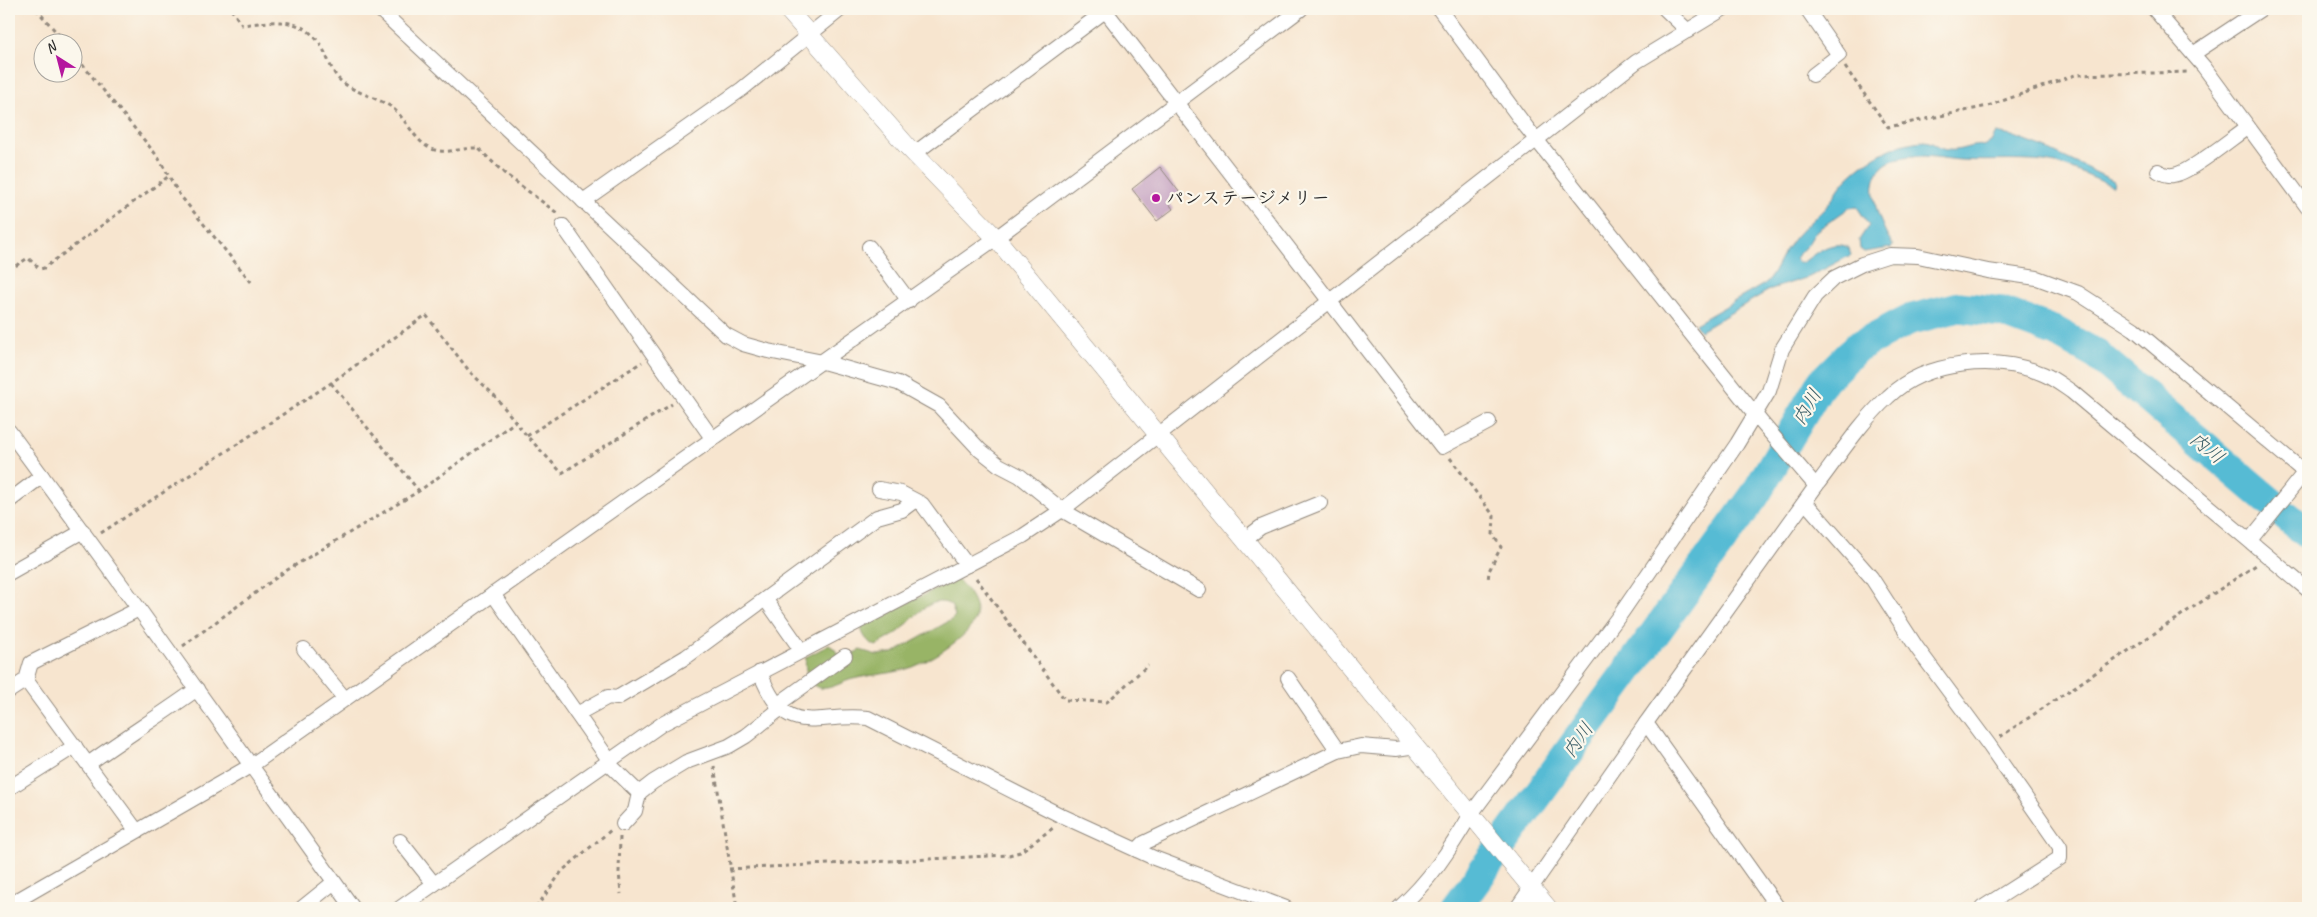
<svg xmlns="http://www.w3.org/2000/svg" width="2317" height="917" font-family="Caveat,'Klee One',sans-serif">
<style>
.forest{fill:#98b466;stroke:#627048}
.water{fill:#56bbd4;stroke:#407380}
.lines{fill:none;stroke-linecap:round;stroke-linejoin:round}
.river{stroke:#56bbd4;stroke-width:31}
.building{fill:#c29ec0}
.minor-casing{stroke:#91887d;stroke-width:16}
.tertiary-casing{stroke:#91887d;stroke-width:19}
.path{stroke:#91887d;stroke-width:3;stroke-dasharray:4 4;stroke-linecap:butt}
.minor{stroke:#fff;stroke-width:14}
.tertiary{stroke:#fff;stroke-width:18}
.poi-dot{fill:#b5179e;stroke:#fbf7ec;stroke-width:2}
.labels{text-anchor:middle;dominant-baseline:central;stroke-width:4.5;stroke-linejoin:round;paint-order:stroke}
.poi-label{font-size:18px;font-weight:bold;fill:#2b2b2b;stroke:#fbf7ec;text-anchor:start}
.water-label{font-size:19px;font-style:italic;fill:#3a5d66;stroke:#fbf7ec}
</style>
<rect width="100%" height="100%" fill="#fbf7ec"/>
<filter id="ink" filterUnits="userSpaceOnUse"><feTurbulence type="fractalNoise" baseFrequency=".02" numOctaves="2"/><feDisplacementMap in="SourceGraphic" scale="10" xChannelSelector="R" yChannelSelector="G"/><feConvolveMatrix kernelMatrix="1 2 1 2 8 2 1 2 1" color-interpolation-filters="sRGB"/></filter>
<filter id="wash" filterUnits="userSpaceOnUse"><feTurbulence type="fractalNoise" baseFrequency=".0096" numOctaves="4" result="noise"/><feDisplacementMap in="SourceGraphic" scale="20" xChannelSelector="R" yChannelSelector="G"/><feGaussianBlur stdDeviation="1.12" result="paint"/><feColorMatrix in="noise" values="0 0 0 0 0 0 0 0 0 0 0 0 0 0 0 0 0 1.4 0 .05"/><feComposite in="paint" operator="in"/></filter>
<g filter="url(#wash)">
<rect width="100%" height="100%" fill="#f7e5cf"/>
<path class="forest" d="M 956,579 C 967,587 982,608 974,622 C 965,639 931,660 913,667 C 894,674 873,674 853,679 C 843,681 831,690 820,688 C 807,686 804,667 806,657 L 829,645 L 835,649 L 837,654 L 850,655 L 860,650 L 877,655 L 893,653 L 951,620 L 955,616 L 951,605 C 930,593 913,620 900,631 C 892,637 884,641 876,646 C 867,642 862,635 861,626 Z"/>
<path class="water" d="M 1996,133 L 2012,136 L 2047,149 L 2114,181 L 2113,186 C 2094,179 2075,169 2056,164 C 2030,158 1989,162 1961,160 C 1945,159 1929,155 1912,156 C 1854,161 1874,213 1893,246 L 1891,248 L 1864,252 L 1860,249 L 1859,240 L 1869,225 L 1857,207 L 1849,208 L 1816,231 L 1808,244 L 1795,258 L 1798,262 L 1802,263 C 1815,254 1832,238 1849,248 L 1851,255 L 1809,277 L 1771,289 L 1700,331 L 1695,324 L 1766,283 C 1776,272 1779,259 1788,247 C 1797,233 1810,222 1822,211 C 1831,203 1836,192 1843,183 C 1863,161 1893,143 1923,141 C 1934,141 1937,149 1947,150 C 1961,152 1972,143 1984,146 L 1991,142 Z"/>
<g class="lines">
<polyline class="river" points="1456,908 1755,495 1821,383 1857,347 1908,320 1959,307 2002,312 2056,332 2097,355 2308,534"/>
</g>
<g id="blocks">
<polygon class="building" points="1160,167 1180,193 1168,202 1173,209 1157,221 1132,189"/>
</g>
</g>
<g filter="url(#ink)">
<use href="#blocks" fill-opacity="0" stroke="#91887d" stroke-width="1"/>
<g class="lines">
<defs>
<g id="minor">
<polyline points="379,9 726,335 743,344 768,351 823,362 898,383 939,406 980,450 999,465 1020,476 1062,510 1199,590"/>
<polyline points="1104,9 1442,447 1489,422"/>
<polyline points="1439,9 1527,128 1762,423 1816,486 1646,723 1778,908"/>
<polyline points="1665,9 1688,31"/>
<polyline points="1807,9 1839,55 1813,75"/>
<polyline points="2154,9 2204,67 2308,208"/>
<polyline points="2193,54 2261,9"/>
<polyline points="915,153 1105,11"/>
<path d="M 2158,171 C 2163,174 2167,176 2173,175 C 2189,174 2233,137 2248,127"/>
<polyline points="583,201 742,89 841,9"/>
<polyline points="563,226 712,438"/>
<polyline points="869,247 909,301"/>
<polyline points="9,431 139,609 353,908"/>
<path d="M 1816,486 C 1839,456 1860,423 1888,397 C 1926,360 1996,355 2043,374 C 2053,378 2063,386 2072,392 L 2308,590"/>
<polyline points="879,489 901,493 922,504 967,565"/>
<polyline points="9,501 42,476"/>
<polyline points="1805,502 1871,577 1917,648 1989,745 2060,847 2060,858 1982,908"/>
<polyline points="1245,539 1261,527 1320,503"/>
<polyline points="2250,540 2308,468"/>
<polyline points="9,573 83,531"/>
<polyline points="493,594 609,760"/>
<polyline points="766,600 801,650"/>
<polyline points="304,649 345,699"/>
<path d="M 760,672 C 786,742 813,712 868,718 L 1060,815 L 1154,858 L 1286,908"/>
<polyline points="1288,678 1338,751"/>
<polyline points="26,680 136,830"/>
<polyline points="9,691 26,680 31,663 139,609"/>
<polyline points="777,705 845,656"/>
<polyline points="577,714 608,697 617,698 686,657 877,517 902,510 914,501"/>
<polyline points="607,762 639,793"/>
<path d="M 88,764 C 124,738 161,715 197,689"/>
<polyline points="9,788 75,746"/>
<polyline points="623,824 635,811 639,793 653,782 686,762 729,746 746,736 780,709"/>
<polyline points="400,841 434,884"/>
<polyline points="1137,850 1144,843 1338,751 1361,746 1396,749 1416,746"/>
<polyline points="9,905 252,765 996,238 1301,9"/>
<polyline points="302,908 333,883"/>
<polyline points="400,908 662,724 1023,536 1062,510 1636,62 1723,9"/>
<path d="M 1399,908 C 1429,882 1451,848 1471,814 L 1622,612 L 1737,444 L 1769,391 L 1782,349 L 1815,296 L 1834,278 L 1862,264 L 1890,255 L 1918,256 L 1988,271 L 2037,278 L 2078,293 L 2134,329 L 2308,475"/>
<polyline points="1517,908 1646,723"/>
</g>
<polyline id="tertiary" points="787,9 907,146 996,238 1548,908"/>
</defs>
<use href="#minor" class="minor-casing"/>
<use href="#tertiary" class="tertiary-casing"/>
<g class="path">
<polyline points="36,9 65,42"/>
<path d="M 231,9 L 242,25 C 275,21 304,15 323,49 C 329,60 332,74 342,82 C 356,93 375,97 390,106 C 406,117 414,142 432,149 C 447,155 463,147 478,148 L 504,173 L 557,213"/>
<polyline points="72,52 158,157 179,194 252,283"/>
<polyline points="1845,67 1888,127 1988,106 2075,75 2190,72"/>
<polyline points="9,270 28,258 40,269 44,268 169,176"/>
<polyline points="331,383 419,491"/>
<polyline points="527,436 642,362"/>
<polyline points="1450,458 1494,516 1493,535 1501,547 1489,571 1488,581"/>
<polyline points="101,533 331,383 426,315 470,372 494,395 527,436 562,473 672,404"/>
<polyline points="976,578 1065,700 1107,702 1148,665"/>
<polyline points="183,646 284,572 419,491 515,422"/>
<polyline points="2000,737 2256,565"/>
<polyline points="714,766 737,908"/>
<polyline points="620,837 619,872 621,894"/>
<polyline points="729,869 1009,855 1020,852 1053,828"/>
<polyline points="536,908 562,871 611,830"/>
</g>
<use href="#minor" class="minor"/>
<use href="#tertiary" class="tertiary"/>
</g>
</g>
<circle class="poi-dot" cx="1156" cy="198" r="5"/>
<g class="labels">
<g class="poi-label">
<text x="1166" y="198">パンステージメリー</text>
</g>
<g class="water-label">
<text transform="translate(1807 407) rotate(-59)">内川</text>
<text transform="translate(2207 448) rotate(40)">内川</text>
<text transform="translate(1578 740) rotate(-54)">内川</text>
</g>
</g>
<rect width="2317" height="917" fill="none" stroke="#fbf7ec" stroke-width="30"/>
<g transform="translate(58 58) rotate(324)"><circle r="24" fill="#fbf7ec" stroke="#a8a59f"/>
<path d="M0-4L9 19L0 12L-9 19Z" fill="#b5179e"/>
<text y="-8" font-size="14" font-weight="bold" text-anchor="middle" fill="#2b2b2b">N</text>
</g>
</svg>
